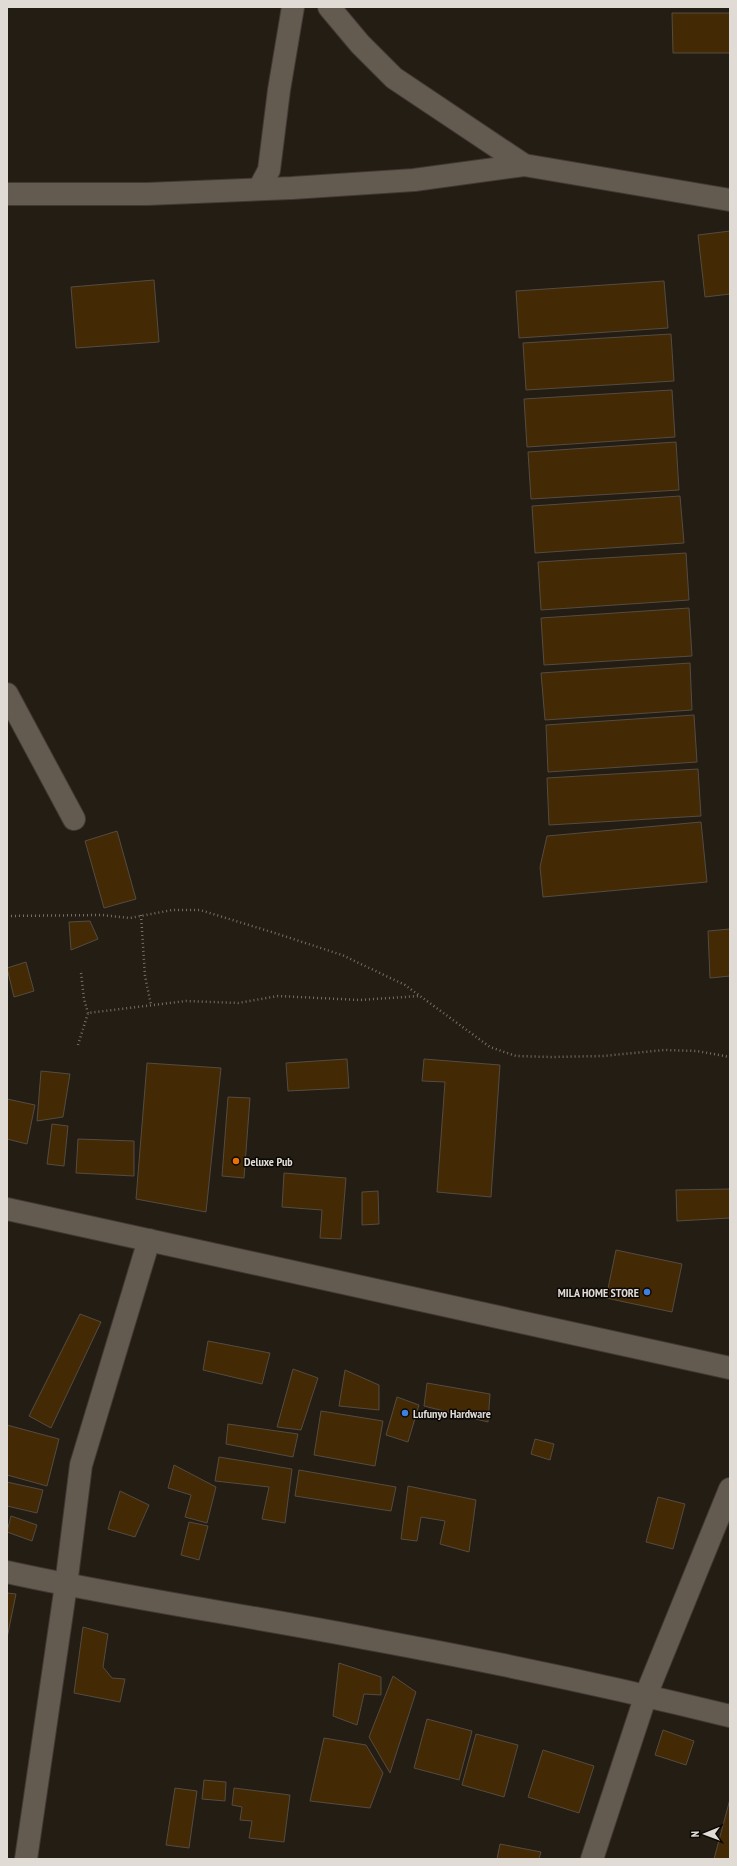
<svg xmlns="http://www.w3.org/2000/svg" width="737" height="1866" font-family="'PT Sans Narrow',sans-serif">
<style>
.building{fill:#442a04;stroke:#544b41}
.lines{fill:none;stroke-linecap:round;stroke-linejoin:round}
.minor-casing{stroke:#403a35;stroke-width:24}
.path{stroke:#766f68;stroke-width:2.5;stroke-dasharray:1 3;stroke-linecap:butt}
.minor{stroke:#645b50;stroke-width:22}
.food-dot{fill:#e8710a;stroke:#0b0805;stroke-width:1.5}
.shop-dot{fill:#3f7fe0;stroke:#0b0805;stroke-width:1.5}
.labels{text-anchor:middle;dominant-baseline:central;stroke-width:3;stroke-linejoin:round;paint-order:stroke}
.poi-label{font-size:12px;font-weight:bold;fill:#e0dbd5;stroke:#0b0805;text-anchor:start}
</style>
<rect width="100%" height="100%" fill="#241d14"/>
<g class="building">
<polygon points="672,13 730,13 730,53 673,53"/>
<polygon points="730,231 730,294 705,297 698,235"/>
<polygon points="154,280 159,342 76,348 71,287"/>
<polygon points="664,281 668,328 519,338 516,291"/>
<polygon points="671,334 674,381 526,390 523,343"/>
<polygon points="672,390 675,437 527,447 524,399"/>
<polygon points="676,442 679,490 531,499 528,452"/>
<polygon points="680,496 684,543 535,553 532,506"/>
<polygon points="686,553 689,600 541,610 538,562"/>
<polygon points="689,608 692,656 544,665 541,618"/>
<polygon points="690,663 692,710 545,720 541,673"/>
<polygon points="694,715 697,762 548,772 546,725"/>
<polygon points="698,769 701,816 549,825 547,778"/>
<polygon points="701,822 707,882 543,897 540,867 547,836"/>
<polygon points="117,831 136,899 104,908 85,841"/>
<polygon points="90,921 98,939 71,950 69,922"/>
<polygon points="730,929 730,976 710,978 708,931"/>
<polygon points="26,962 34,991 14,997 7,968"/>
<polygon points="347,1059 349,1088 288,1091 286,1063"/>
<polygon points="424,1059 500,1065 491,1197 437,1192 445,1082 422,1081"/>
<polygon points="147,1063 221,1068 206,1212 136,1199"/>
<polygon points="41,1071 70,1074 63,1117 37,1121"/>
<polygon points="228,1097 250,1098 244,1178 222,1176"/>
<polygon points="7,1099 35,1105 27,1144 7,1139"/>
<polygon points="52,1124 68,1126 64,1166 47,1164"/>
<polygon points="78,1139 134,1141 134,1176 76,1173"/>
<polygon points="284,1173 346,1178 341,1239 320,1238 322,1210 282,1207"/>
<polygon points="730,1189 730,1218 677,1221 676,1190"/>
<polygon points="378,1191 379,1224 362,1225 362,1192"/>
<polygon points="616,1250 682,1264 672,1312 606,1298"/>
<polygon points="80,1314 101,1322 51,1428 29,1416"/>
<polygon points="208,1341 270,1353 262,1384 203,1370"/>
<polygon points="293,1369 318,1378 301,1430 277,1427"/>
<polygon points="345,1370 379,1385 379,1410 339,1406"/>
<polygon points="427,1383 490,1394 488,1422 424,1406"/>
<polygon points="397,1397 419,1405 408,1442 386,1435"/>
<polygon points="321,1411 383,1421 375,1466 314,1455"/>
<polygon points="228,1424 298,1434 293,1457 226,1444"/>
<polygon points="7,1425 59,1439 47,1486 7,1475"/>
<polygon points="535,1439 554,1444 550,1460 531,1454"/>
<polygon points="219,1457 292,1469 285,1523 262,1519 269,1487 215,1481"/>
<polygon points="174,1465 216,1487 207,1523 185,1517 191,1495 168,1488"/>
<polygon points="299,1470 396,1487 391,1511 295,1496"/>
<polygon points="7,1482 43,1490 37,1513 7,1506"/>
<polygon points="408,1486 476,1500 469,1552 440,1544 445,1521 421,1517 417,1541 401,1539"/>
<polygon points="120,1491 149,1505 135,1537 108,1529"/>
<polygon points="658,1497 685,1504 673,1549 646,1542"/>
<polygon points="11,1516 37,1525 32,1541 7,1532"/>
<polygon points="189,1522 208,1526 199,1560 181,1555"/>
<polygon points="7,1593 16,1594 7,1638"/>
<polygon points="83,1627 108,1634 103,1667 112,1678 125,1679 120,1702 74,1693"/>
<polygon points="339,1663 381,1677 381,1695 364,1694 357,1725 333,1716"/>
<polygon points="393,1676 416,1692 390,1773 369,1737"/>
<polygon points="427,1719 472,1731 459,1780 414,1768"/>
<polygon points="663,1730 694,1741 686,1765 655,1755"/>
<polygon points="476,1734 518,1745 504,1797 462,1785"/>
<polygon points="324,1738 366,1745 383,1773 370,1808 310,1801"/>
<polygon points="543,1750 594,1766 579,1813 528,1797"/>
<polygon points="204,1780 226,1782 225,1801 202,1799"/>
<polygon points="175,1788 197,1791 189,1848 166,1845"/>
<polygon points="234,1788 290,1795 284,1842 249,1838 252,1821 240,1820 242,1807 232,1805"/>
<polygon points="730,1799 730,1859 714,1859"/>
<polygon points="500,1844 541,1852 539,1859 497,1859"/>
</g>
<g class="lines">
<defs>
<g id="minor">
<polyline points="329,7 360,44 394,78 524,165"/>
<polyline points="259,189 269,170 279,90 293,7"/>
<polyline points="7,194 147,194 292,188 414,180 524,165 730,200"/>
<polyline points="7,694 74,819"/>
<polyline points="7,1209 730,1368"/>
<path d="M 7,1572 C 129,1599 253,1616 375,1640 C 494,1662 613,1687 730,1716"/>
<polyline points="26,1859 66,1585 81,1465 149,1240"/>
<polyline points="592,1859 646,1695 730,1489"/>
</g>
</defs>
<use href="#minor" class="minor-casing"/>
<g class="path">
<polyline points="141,915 145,976 151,1005"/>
<polyline points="7,916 102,915 130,918 172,910 200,910 278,934 342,955 405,985 490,1047 516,1056 551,1057 603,1056 664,1050 697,1051 730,1057"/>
<polyline points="81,973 84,999 88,1013"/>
<polyline points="78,1045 88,1013 186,1001 238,1003 278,996 360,1000 419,996"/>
</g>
<use href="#minor" class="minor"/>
</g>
<circle class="food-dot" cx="236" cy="1161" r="4"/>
<g class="shop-dot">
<circle cx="647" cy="1292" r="4"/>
<circle cx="405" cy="1413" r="4"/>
</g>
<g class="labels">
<g class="poi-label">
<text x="244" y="1161">Deluxe Pub</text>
<text x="639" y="1292" text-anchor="end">MILA HOME STORE</text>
<text x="413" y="1413">Lufunyo Hardware</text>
</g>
</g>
<rect width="737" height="1866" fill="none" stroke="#e0dbd5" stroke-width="16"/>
<g transform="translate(705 1834) rotate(269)" stroke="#0b0805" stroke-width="3" paint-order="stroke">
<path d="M0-3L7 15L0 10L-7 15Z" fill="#e0dbd5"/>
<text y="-6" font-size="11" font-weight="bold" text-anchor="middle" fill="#e0dbd5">N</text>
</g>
</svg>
